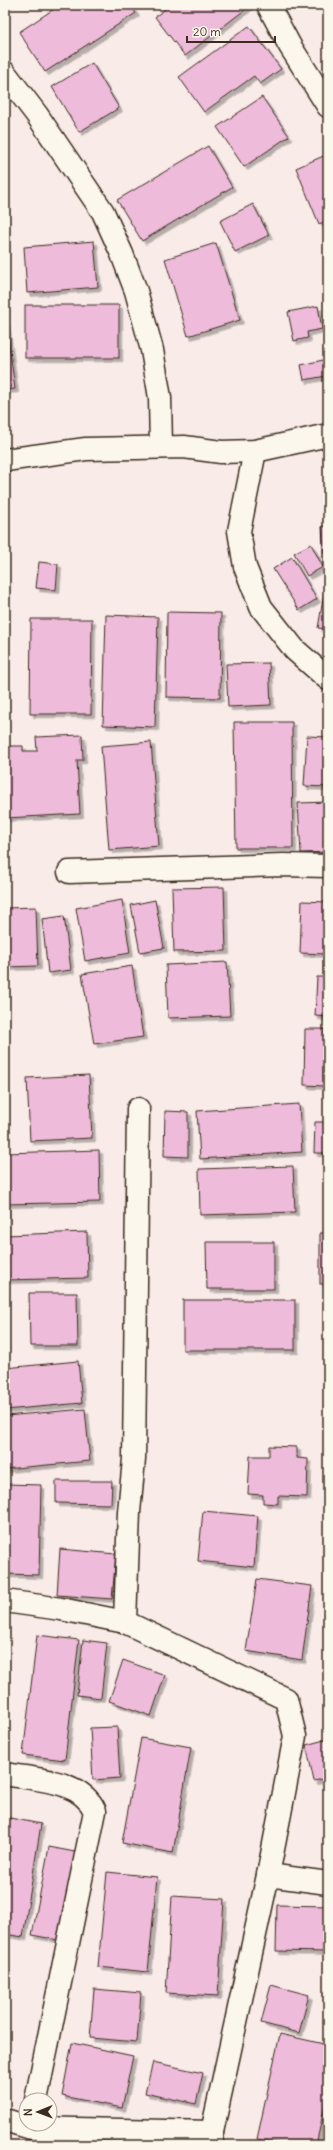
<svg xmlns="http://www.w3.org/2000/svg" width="333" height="2150" font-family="Delius,sans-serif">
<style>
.building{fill:#eebbda;stroke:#3b2a1e;filter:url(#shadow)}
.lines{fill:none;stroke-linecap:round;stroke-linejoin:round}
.minor-casing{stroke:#3b2a1e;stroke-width:25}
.minor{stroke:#fbf7ec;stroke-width:22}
</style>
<defs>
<filter id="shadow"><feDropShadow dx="3.5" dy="3.5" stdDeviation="0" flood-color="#0004"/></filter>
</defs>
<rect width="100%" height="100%" fill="#f8ebe8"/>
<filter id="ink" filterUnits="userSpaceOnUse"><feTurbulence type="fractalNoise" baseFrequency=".025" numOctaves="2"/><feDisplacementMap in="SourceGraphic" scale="8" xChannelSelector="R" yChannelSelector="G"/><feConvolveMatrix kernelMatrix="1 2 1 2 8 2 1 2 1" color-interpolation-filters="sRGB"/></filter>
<g filter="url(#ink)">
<g class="building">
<polygon points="60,5 130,5 136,13 45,72 19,32"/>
<polygon points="170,5 251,5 185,56 155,17"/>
<polygon points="249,26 281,69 260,84 254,76 204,112 179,77"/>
<polygon points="92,63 119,108 79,132 52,87"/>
<polygon points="262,97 289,136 244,167 217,127"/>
<polygon points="208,146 232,187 142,241 117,200"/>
<polygon points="328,154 328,220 319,224 296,168"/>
<polygon points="253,204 269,235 235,252 220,221"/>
<polygon points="94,241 98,287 27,293 24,247"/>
<polygon points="216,243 240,320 188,336 165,259"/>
<rect x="25" y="305" width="94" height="53"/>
<polygon points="318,306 322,329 307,332 308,338 294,341 288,312"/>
<polygon points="6,322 15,389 5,390 5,323"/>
<polygon points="323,360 326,376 304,380 301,365"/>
<polygon points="328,526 328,553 324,553 322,527"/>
<polygon points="311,544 323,567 307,576 294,553"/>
<polygon points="292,557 317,599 299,610 273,569"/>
<polygon points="39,562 58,564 56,590 36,588"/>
<polygon points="328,571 328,629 318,628"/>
<polygon points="167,612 221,613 220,698 166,697"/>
<polygon points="106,615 158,617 155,727 103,725"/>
<polygon points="31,619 92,619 91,714 30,714"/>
<polygon points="269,663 271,705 228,707 226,664"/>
<polygon points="234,722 292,722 293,848 236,848"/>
<polygon points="82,735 83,760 77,760 80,814 5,818 5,746 23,746 23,751 37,751 36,737"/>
<polygon points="307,736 328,737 328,787 304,786"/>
<polygon points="151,742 159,846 109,850 101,746"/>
<polygon points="328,802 328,852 301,853 298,803"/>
<polygon points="224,887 226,951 174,952 172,888"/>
<polygon points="122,900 130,953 85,961 76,908"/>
<polygon points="155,900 164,948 140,952 131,905"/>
<polygon points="302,901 328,902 328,954 300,953"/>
<polygon points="36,907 38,966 5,967 5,908"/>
<polygon points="64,916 71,970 48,973 42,919"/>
<polygon points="227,962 230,1016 168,1018 166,965"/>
<polygon points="132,966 143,1037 94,1044 82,974"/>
<polygon points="317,977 328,977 328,1017 315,1016"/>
<polygon points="305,1029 325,1029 324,1086 304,1085"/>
<polygon points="89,1075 92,1138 30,1141 27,1078"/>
<polygon points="299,1104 302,1152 200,1159 197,1111"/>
<polygon points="165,1111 188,1112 188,1157 164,1156"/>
<polygon points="315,1122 328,1122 328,1153 314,1153"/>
<polygon points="99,1150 100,1202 6,1204 5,1229 5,1153"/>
<polygon points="293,1166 295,1212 200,1215 199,1169"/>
<polygon points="87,1232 88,1278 5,1280 5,1235"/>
<rect x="320" y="1233" width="8" height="51"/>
<polygon points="206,1242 274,1242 274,1289 207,1289"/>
<polygon points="29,1293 77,1293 78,1346 30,1346"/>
<rect x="183" y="1300" width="112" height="50"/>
<polygon points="78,1361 82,1403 5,1410 5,1368"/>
<polygon points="85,1409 90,1461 5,1469 5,1416"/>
<polygon points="269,1446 297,1447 297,1458 308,1459 307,1497 278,1496 278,1504 263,1503 263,1495 248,1494 250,1456 269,1456"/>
<polygon points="56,1481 112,1481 111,1504 56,1503"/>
<polygon points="5,1484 41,1485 39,1575 5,1574"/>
<polygon points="203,1511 258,1516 254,1567 198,1561"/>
<polygon points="60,1549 116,1554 112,1599 57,1595"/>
<polygon points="257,1579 312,1586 302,1660 246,1651"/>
<polygon points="37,1635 79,1640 65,1760 23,1755"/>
<polygon points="83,1640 107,1643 101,1698 77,1695"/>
<polygon points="123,1660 165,1675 151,1716 109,1701"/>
<polygon points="117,1727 120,1778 93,1780 90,1728"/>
<polygon points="141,1738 191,1747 173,1853 122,1843"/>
<polygon points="328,1739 328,1778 314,1781 306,1745"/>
<polygon points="5,1817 41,1824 23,1937 5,1934"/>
<polygon points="328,1846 328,1864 326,1863"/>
<polygon points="49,1847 80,1853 63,1941 32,1935"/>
<polygon points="107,1872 157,1877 148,1972 98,1967"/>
<polygon points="172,1896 224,1899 218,1996 166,1993"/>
<polygon points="277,1905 328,1906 328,1952 276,1951"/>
<polygon points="271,1985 309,1995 299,2033 261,2023"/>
<polygon points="94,1989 141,1993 137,2042 90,2038"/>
<polygon points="280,2034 328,2045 328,2091 316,2145 285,2145 257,2139"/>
<polygon points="72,2043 133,2056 122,2108 62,2096"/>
<polygon points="153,2062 203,2073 196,2104 145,2093"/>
<polygon points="56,2143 75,2145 55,2145"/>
</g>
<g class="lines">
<defs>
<g id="minor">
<polyline points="268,5 290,46 328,106"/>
<polyline points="5,73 37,115 103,212 122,254 136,291 152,350 160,398 161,447"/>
<polyline points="255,451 239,531 245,567 261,607 295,650 328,679"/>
<polyline points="5,460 86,449 184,447 221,452 255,451 328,435"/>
<polyline points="69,872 283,865 328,866"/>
<polyline points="5,1601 61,1609 125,1622 286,1699 295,1736 268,1875 212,2132 212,2145"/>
<polyline points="125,1622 129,1512 134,1459 138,1109"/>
<path d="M 5,1774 C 36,1780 81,1779 95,1811 L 36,2100"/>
<polyline points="268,1875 328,1883"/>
<polyline points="5,2120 31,2128 212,2132"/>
</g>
</defs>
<use href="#minor" class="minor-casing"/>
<use href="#minor" class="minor"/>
</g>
</g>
<rect width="333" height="2150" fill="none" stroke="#fbf7ec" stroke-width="20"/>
<rect x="10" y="10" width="313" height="2130" fill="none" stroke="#3b2a1e" stroke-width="1.5" filter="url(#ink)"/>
<g transform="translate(38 2112) rotate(269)"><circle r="19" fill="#fbf7ec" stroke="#aea59a"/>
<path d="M0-3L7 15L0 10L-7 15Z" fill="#3b2a1e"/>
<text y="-6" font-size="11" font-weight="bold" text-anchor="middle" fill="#3b2a1e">N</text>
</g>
<path d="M187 36v6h88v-6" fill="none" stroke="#3b2a1e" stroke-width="2"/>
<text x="193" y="36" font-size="12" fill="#3b2a1e" stroke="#fbf7ec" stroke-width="3" paint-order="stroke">20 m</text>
</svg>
